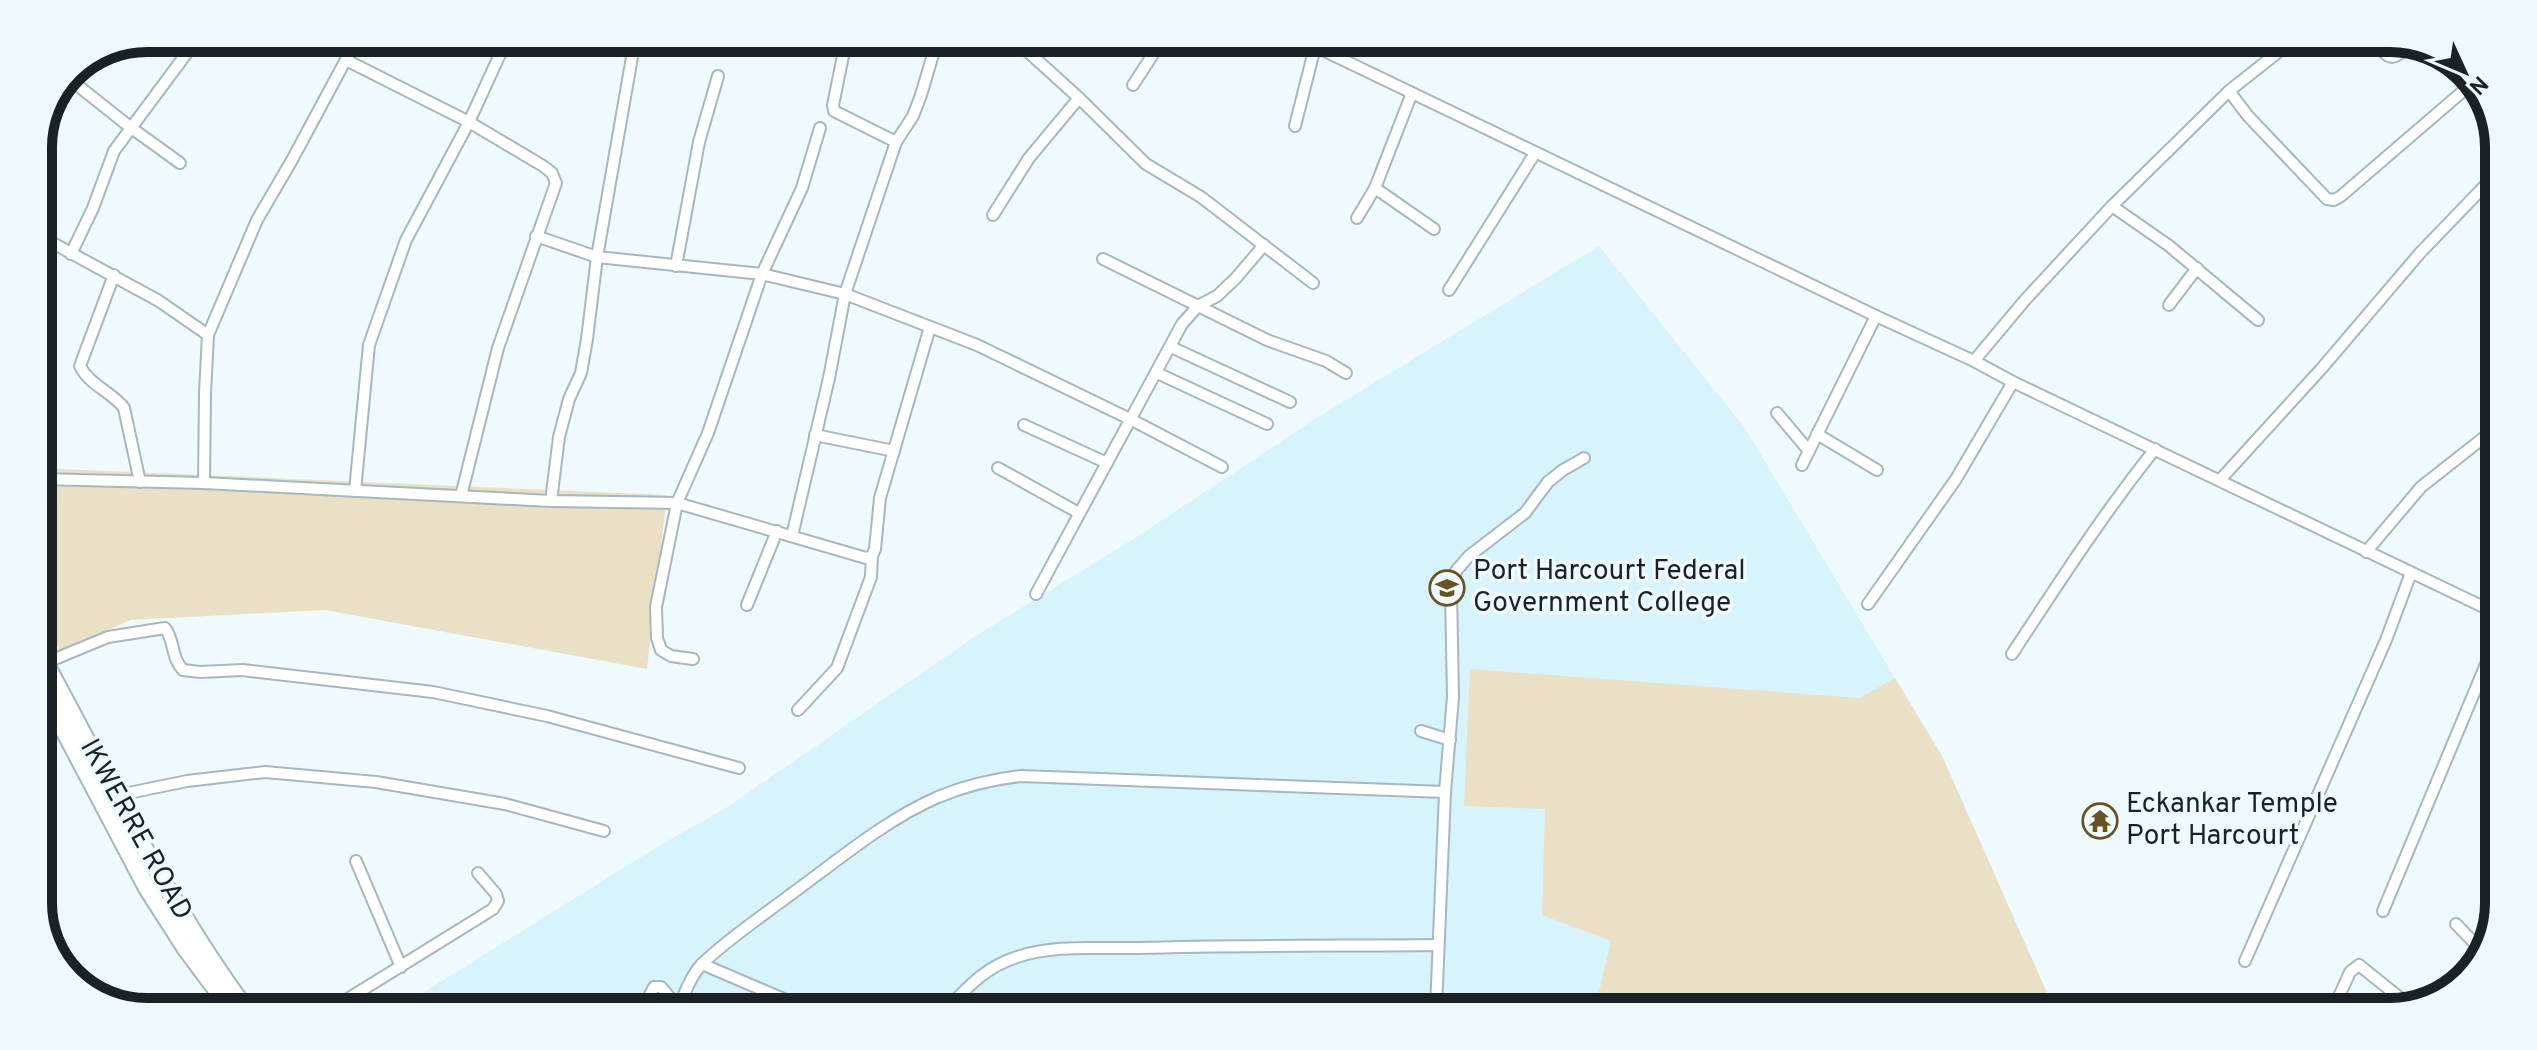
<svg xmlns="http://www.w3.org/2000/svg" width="2537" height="1050" font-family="Overpass,sans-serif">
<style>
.built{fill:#d7f3fd}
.grass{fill:#eae0c6}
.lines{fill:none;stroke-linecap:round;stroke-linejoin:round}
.street-casing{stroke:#a6b8be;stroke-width:14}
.primary-casing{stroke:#a6b8be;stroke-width:20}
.street{stroke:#fff;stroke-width:10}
.primary{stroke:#fff;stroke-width:16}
.labels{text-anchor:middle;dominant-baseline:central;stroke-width:7;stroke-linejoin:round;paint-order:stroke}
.poi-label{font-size:28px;fill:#1b2225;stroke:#effafe;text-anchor:start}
.street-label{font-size:28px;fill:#1b2225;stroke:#effafe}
.rim{fill:none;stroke:#1b2225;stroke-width:10}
</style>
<rect width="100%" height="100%" fill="#effafe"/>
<polygon class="built" points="1599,246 1745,428 1943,758 2055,1011 403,1005 657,847 726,808 974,637 1135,538 1321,415"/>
<g class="grass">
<polygon points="38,468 667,495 647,669 325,610 131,620 60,651 38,611"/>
<polygon points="1470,669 1860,698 1895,678 1943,758 2055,1011 1595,1009 1611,941 1542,915 1545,809 1464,806"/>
</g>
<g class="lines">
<defs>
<g id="street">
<polyline points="1016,41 1079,98 1146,164 1201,197 1313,283"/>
<polyline points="1306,42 1876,316 1974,361 2013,382 2494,612"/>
<polyline points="845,46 833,105 834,111 896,142"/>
<path d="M 2378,46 C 2390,62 2395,59 2408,46"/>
<polyline points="346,60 469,122 543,166 552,173 556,183 498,348 461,496"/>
<polyline points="67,77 130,127 180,163"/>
<polyline points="1133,85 1161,42"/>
<polyline points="2229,91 2248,116 2327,199 2334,200 2341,196 2476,80"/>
<polyline points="1295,126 1315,47"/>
<polyline points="1375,188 1434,229"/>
<polyline points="2112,206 2168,245 2258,320"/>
<polyline points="993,215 1029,158 1079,98"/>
<polyline points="1357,218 1375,188 1412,93"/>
<polyline points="38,235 159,301 208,335"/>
<polyline points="536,236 597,257 762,274 845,294 977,345 1132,420 1222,467"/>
<polyline points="71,254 93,208 114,151 198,38"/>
<polyline points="1103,259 1267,340 1326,361 1346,373"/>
<polyline points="676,266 699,142 718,76"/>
<path d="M 114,275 L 80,366 C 89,385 112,392 124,408 L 140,482"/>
<polyline points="1449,290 1535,153"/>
<polyline points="2169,305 2197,268"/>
<polyline points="1171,347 1290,402"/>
<polyline points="1974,361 2025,300 2112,206 2229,91 2286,46"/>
<polyline points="1157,373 1267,424"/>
<polyline points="1777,413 1809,451"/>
<polyline points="1024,425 1107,463"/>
<polyline points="1817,434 1877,470"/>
<polyline points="815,435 894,451"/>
<polyline points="1802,465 1876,316"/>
<polyline points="998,468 1079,513"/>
<polyline points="38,479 204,483 551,501 677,503 866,558 872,556 875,549 880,498 930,327"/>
<polyline points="2220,480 2322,368 2420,253 2498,172"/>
<polyline points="204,483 205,393 208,335 257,220 292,160 357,39"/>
<polyline points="355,491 369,345 406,240 469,122 507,39"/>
<polyline points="551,501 559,437 569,399 581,373 587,339 597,257 635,40"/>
<polyline points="792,536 829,378 845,294 896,142 913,116 921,95 937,41"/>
<polyline points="2366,552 2421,487 2496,428"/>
<polyline points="1036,594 1182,324 1198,306 1217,296 1236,278 1264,245"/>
<polyline points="1868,604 1956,479 2013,382"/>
<polyline points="747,605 777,531"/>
<path d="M 2012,654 C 2058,584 2103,514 2155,449"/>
<polyline points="693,659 671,656 661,650 657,638 656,607 677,503 708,433 762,274 802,188 820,128"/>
<path d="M 45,663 L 108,637 L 165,628 C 175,641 171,658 183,670 L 200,672 L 242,670 L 433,692 L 547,716 L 739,768"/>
<polyline points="798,710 837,668 871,577 872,556"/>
<polyline points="1421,731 1450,740"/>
<polyline points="114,796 187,781 265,772 376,782 505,804 604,831"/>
<polyline points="356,861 401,967"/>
<polyline points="2383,911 2494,645"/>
<polyline points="2456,924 2484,953"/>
<polyline points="2245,961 2386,640 2411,573"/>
<polyline points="702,964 800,1006"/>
<polyline points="338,1005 493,909 498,901 496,894 478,873"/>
<polyline points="644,1006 654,987 661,987 677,1006"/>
<path d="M 679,1006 C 686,991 691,975 703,963 C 729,938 761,917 790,895 C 837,861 885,820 938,797 C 965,786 993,779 1021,776 L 1445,792"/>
<path d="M 949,1007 C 969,985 988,966 1017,957 C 1054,944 1099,949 1138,948 C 1238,945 1338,946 1438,945"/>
<polyline points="1436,1009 1445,792 1453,697 1451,590 1456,571 1469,556 1525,513 1548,482 1563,470 1584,458"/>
<polyline points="2332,1012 2350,972 2359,965 2410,1006"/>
</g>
<g id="primary">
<path d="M 38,650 C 104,770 161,893 242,1004"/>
<polyline points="38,681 147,888 186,949 227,1004"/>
</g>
</defs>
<use href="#street" class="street-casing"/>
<use href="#primary" class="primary-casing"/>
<use href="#street" class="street"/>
<use href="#primary" class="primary"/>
</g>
<defs>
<symbol id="university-ring" viewBox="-11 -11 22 22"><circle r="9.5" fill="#effafe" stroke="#665321" stroke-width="1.5"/><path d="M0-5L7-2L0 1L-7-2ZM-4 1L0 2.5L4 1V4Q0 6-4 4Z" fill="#665321"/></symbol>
<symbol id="temple-ring" viewBox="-11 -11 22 22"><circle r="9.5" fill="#effafe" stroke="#665321" stroke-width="1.5"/><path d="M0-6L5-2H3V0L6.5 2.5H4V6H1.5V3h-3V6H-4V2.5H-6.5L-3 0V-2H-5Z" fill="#665321"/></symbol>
</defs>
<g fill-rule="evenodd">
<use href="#university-ring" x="1427" y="568" width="40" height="40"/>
<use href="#temple-ring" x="2080" y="801" width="40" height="40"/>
</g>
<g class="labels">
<g class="poi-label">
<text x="1473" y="572">Port Harcourt Federal<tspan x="1473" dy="32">Government College</tspan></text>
<text x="2126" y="805">Eckankar Temple<tspan x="2126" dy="32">Port Harcourt</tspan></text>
</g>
<g class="street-label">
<text transform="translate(135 830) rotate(61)">IKWERRE ROAD</text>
</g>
</g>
<path d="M0 0H2537V1050H0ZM147 52H2390A95 95 0 0 1 2485 147V903A95 95 0 0 1 2390 998H147A95 95 0 0 1 52 903V147A95 95 0 0 1 147 52Z" fill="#effafe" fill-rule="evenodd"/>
<path class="rim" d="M147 52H2390A95 95 0 0 1 2485 147V903A95 95 0 0 1 2390 998H147A95 95 0 0 1 52 903V147A95 95 0 0 1 147 52Z"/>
<g transform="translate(2465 72) rotate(134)" stroke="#effafe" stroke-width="6" paint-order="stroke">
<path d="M0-6L14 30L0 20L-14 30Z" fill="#1b2225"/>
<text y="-12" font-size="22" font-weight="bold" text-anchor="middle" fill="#1b2225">N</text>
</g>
</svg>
